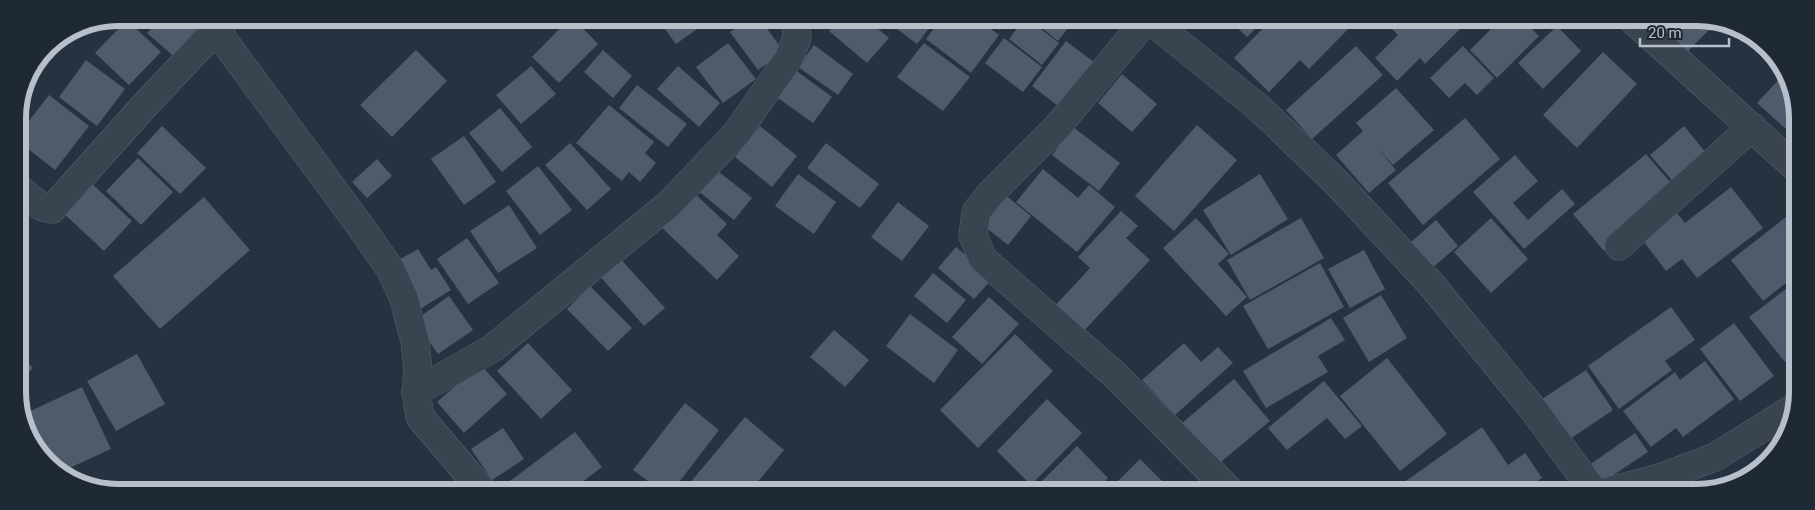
<svg xmlns="http://www.w3.org/2000/svg" width="1815" height="510" font-family="Roboto,sans-serif">
<style>
.building{fill:#4f5b6b}
.lines{fill:none;stroke-linecap:round;stroke-linejoin:round}
.street-casing{stroke:#58626d;stroke-width:29}
.street{stroke:#3a4450;stroke-width:28}
.rim{fill:none;stroke:#b7bfca;stroke-width:6}
</style>
<rect width="100%" height="100%" fill="#263240"/>
<g class="building">
<polygon points="161,18 209,18 178,60 147,33"/>
<polygon points="570,18 573,18 598,44 559,83 532,57"/>
<polygon points="664,19 711,19 676,44 660,22"/>
<polygon points="749,19 760,19 784,52 758,70 730,32"/>
<polygon points="839,19 866,19 889,38 867,63 829,31"/>
<polygon points="884,19 936,19 917,44"/>
<polygon points="941,19 978,19 999,35 971,73 926,39"/>
<polygon points="984,19 1007,19 999,30"/>
<polygon points="1024,19 1028,19 1059,43 1042,65 1009,39"/>
<polygon points="1031,19 1075,19 1058,41"/>
<polygon points="127,20 161,52 129,85 95,53"/>
<polygon points="1229,20 1264,20 1247,37"/>
<polygon points="1271,20 1357,20 1309,69 1300,60 1269,92 1234,58"/>
<polygon points="1386,20 1469,20 1425,64 1420,58 1397,81 1375,58 1398,35 1385,22"/>
<polygon points="1500,20 1523,20 1539,36 1497,78 1470,50"/>
<polygon points="1661,21 1718,21 1683,56 1654,28"/>
<polygon points="1557,26 1581,51 1543,89 1518,63"/>
<polygon points="1004,38 1042,67 1023,92 985,63"/>
<polygon points="1066,41 1095,63 1061,108 1032,86"/>
<polygon points="728,43 756,79 723,103 696,67"/>
<polygon points="924,43 970,77 943,111 897,77"/>
<polygon points="814,45 853,74 838,95 798,67"/>
<polygon points="1356,46 1383,75 1312,139 1286,110"/>
<polygon points="1463,46 1494,78 1477,95 1465,83 1449,98 1430,78"/>
<polygon points="47,47 56,54 30,86 25,82 25,79"/>
<polygon points="416,50 447,81 392,137 360,105"/>
<polygon points="603,50 632,76 613,98 584,72"/>
<polygon points="1603,52 1637,84 1577,148 1543,115"/>
<polygon points="86,60 125,89 97,126 59,97"/>
<polygon points="531,66 556,94 521,124 496,95"/>
<polygon points="678,66 720,103 699,127 657,89"/>
<polygon points="794,69 832,97 813,123 775,96"/>
<polygon points="1122,74 1157,104 1132,132 1098,103"/>
<polygon points="1783,75 1796,98 1796,123 1788,131 1757,103"/>
<polygon points="637,85 687,124 668,147 619,108"/>
<polygon points="1396,88 1434,130 1393,165 1377,148 1396,170 1369,193 1336,155 1363,131 1356,123"/>
<polygon points="49,95 89,126 55,170 18,141 18,135"/>
<polygon points="609,105 654,142 645,153 656,163 640,182 629,172 622,181 576,143"/>
<polygon points="500,108 532,147 502,172 469,133"/>
<polygon points="1465,118 1500,159 1423,225 1388,183"/>
<polygon points="1197,125 1237,160 1174,231 1135,196"/>
<polygon points="162,126 206,168 180,194 137,153"/>
<polygon points="760,126 797,156 772,187 735,157"/>
<polygon points="1684,126 1711,159 1678,187 1650,155"/>
<polygon points="1073,127 1120,163 1099,191 1052,155"/>
<polygon points="464,136 496,182 464,205 431,159"/>
<polygon points="570,143 611,189 587,210 545,165"/>
<polygon points="826,143 879,184 860,208 807,168"/>
<polygon points="1646,154 1677,190 1604,251 1573,214"/>
<polygon points="1515,155 1538,181 1513,203 1528,220 1562,189 1575,204 1524,249 1473,192"/>
<polygon points="138,158 173,192 141,225 106,191"/>
<polygon points="377,159 392,176 367,198 352,182"/>
<polygon points="538,166 572,210 540,235 506,191"/>
<polygon points="714,168 752,198 734,220 697,190"/>
<polygon points="1043,169 1078,198 1089,185 1115,207 1077,252 1016,202"/>
<polygon points="798,174 836,202 814,234 775,206"/>
<polygon points="1260,174 1288,219 1231,255 1203,210"/>
<polygon points="88,180 132,221 104,251 60,210"/>
<polygon points="1731,187 1763,228 1697,278 1682,259 1666,271 1638,234 1672,207 1685,223"/>
<polygon points="692,191 727,224 717,235 739,256 717,280 659,225"/>
<polygon points="1003,193 1031,216 1008,245 979,222"/>
<polygon points="204,197 250,250 160,329 113,276"/>
<polygon points="898,202 929,226 902,261 871,237"/>
<polygon points="509,205 537,248 498,273 470,231"/>
<polygon points="1121,211 1138,226 1126,238 1150,260 1080,335 1052,309 1090,268 1078,257"/>
<polygon points="1786,217 1795,229 1795,276 1763,301 1731,260"/>
<polygon points="1196,218 1229,254 1218,264 1247,297 1226,316 1163,248"/>
<polygon points="1301,218 1324,258 1250,300 1227,260"/>
<polygon points="1491,218 1528,259 1491,293 1454,252"/>
<polygon points="1436,220 1458,246 1432,268 1410,243"/>
<polygon points="467,238 499,283 468,304 437,259"/>
<polygon points="956,247 993,278 974,299 938,268"/>
<polygon points="418,249 431,270 436,267 451,290 415,312 397,261"/>
<polygon points="1364,250 1385,289 1350,308 1328,269"/>
<polygon points="617,255 665,308 644,326 597,273"/>
<polygon points="1320,263 1344,307 1268,349 1243,306"/>
<polygon points="933,273 966,300 947,323 914,296"/>
<polygon points="1795,282 1794,355 1785,362 1749,317"/>
<polygon points="590,286 632,328 608,351 567,309"/>
<polygon points="1381,295 1407,338 1369,362 1343,318"/>
<polygon points="449,296 473,330 438,354 414,321"/>
<polygon points="989,297 1019,324 982,364 952,337"/>
<polygon points="1671,307 1695,340 1665,361 1672,370 1619,409 1588,366"/>
<polygon points="910,314 958,350 934,383 886,346"/>
<polygon points="1331,318 1345,340 1318,356 1328,372 1266,408 1243,371"/>
<polygon points="1734,323 1774,376 1740,401 1700,349"/>
<polygon points="834,330 869,360 845,387 810,357"/>
<polygon points="1015,334 1053,371 978,448 940,410"/>
<polygon points="528,343 572,390 541,419 497,371"/>
<polygon points="1184,343 1201,362 1218,347 1233,363 1175,415 1142,380"/>
<polygon points="19,354 33,368 19,381"/>
<polygon points="137,354 165,404 116,431 87,381"/>
<polygon points="1387,358 1447,434 1400,471 1340,396"/>
<polygon points="1705,361 1734,399 1683,437 1676,428 1651,447 1623,411 1675,372 1680,380"/>
<polygon points="480,364 507,394 464,433 437,402"/>
<polygon points="1586,370 1613,410 1567,441 1539,401"/>
<polygon points="1234,379 1270,421 1210,471 1193,435 1182,423"/>
<polygon points="1324,381 1362,426 1345,439 1327,418 1287,450 1268,428"/>
<polygon points="82,387 111,449 63,471 49,463 26,413"/>
<polygon points="1047,399 1082,433 1031,485 997,451"/>
<polygon points="685,403 719,430 673,490 660,490 633,470"/>
<polygon points="745,417 784,450 751,490 684,490"/>
<polygon points="1482,427 1508,465 1525,453 1542,478 1522,492 1497,492 1490,483 1477,492 1466,492 1465,490 1462,492 1409,492 1403,483"/>
<polygon points="503,428 524,459 492,480 471,449"/>
<polygon points="575,432 602,467 572,490 516,490 510,481"/>
<polygon points="1635,433 1648,452 1597,486 1585,468"/>
<polygon points="1077,446 1108,478 1095,491 1032,491"/>
<polygon points="1140,459 1172,491 1108,491"/>
<polygon points="1298,481 1307,492 1285,491"/>
</g>
<g class="lines">
<defs>
<g id="street">
<polyline points="1146,20 1057,127 991,193 976,212 973,236 983,259 1115,375 1230,491"/>
<polyline points="1150,20 1259,108 1335,181 1430,283 1533,409 1594,492"/>
<polyline points="1634,21 1795,167"/>
<polyline points="216,30 358,223 391,270 404,299 415,342 418,369 416,392 420,417 482,490"/>
<polyline points="18,188 42,207 52,209 145,105 227,18"/>
<polyline points="1619,246 1752,127"/>
<polyline points="416,392 493,348 668,205 736,134 789,58 797,38 795,19"/>
<polyline points="1606,492 1663,477 1715,457 1794,408"/>
</g>
</defs>
<use href="#street" class="street-casing"/>
<use href="#street" class="street"/>
</g>
<path d="M0 0H1815V510H0ZM118 26H1697A92 92 0 0 1 1789 118V392A92 92 0 0 1 1697 484H118A92 92 0 0 1 26 392V118A92 92 0 0 1 118 26Z" fill="#1f2935" fill-rule="evenodd"/>
<path class="rim" d="M118 26H1697A92 92 0 0 1 1789 118V392A92 92 0 0 1 1697 484H118A92 92 0 0 1 26 392V118A92 92 0 0 1 118 26Z"/>
<path d="M1640 38v8h89v-8" fill="none" stroke="#b7bfca" stroke-width="2.5"/>
<text x="1648" y="38" font-size="15" fill="#b7bfca" stroke="#1f2935" stroke-width="4" paint-order="stroke">20 m</text>
</svg>
